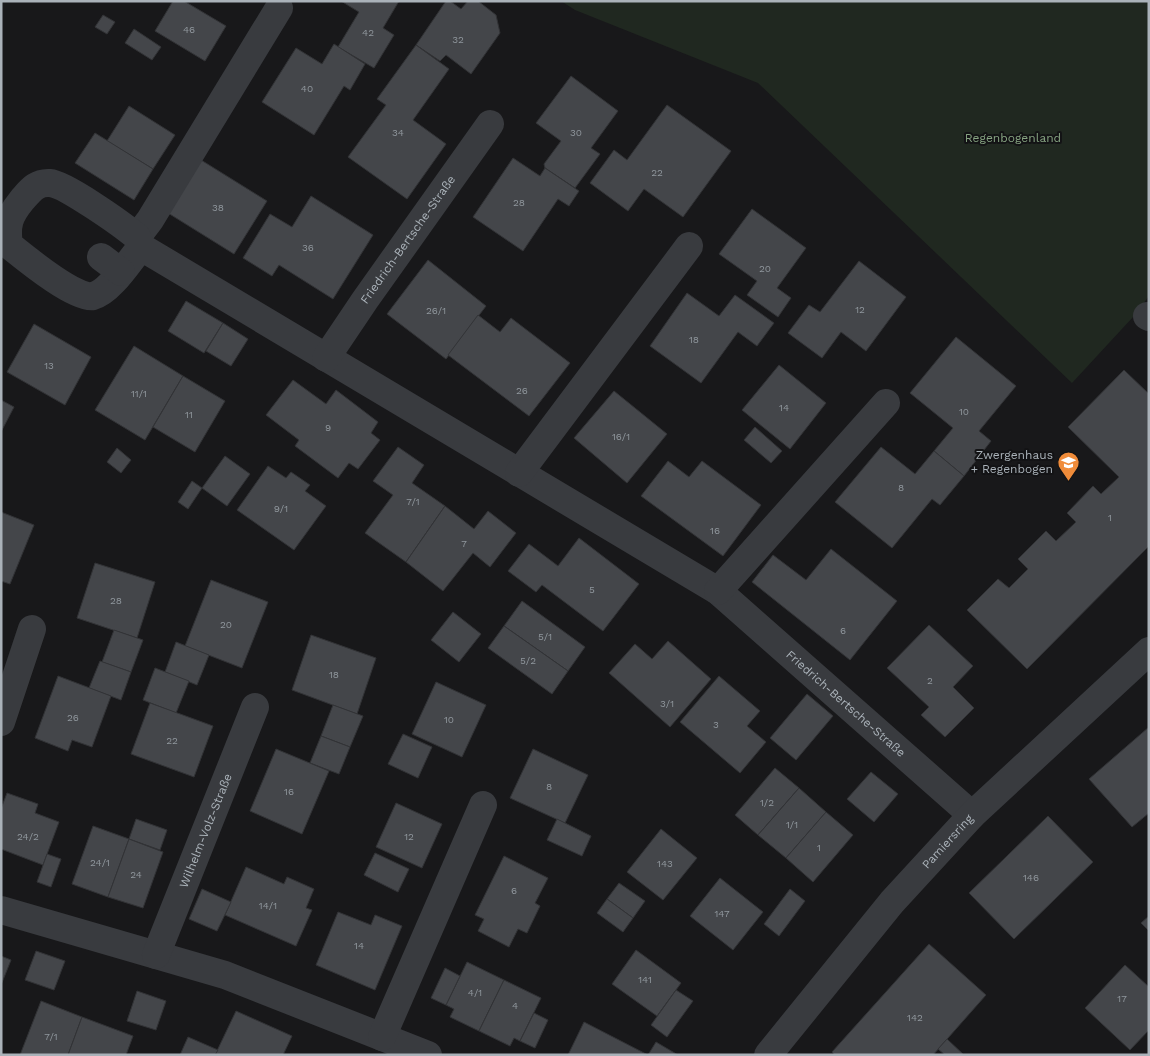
<svg xmlns="http://www.w3.org/2000/svg" width="1150" height="1056" font-family="'Work Sans',sans-serif">
<style>
.green{fill:#202820}
.building{fill:#44464a;stroke:#323336}
.lines{fill:none;stroke-linecap:round;stroke-linejoin:round}
.minor{stroke:#393b3f;stroke-width:28}
.labels{text-anchor:middle;dominant-baseline:central;stroke-width:4;stroke-linejoin:round;paint-order:stroke}
.number-label{font-size:10px;fill:#90979d}
.park-label{font-size:12px;fill:#87a482;stroke:#131315}
.street-label{font-size:12px;fill:#aab2b9;stroke:#131315}
.poi-label{font-size:12px;fill:#aab2b9;stroke:#131315;text-anchor:end}
</style>
<rect width="100%" height="100%" fill="#18181a"/>
<polygon class="green" points="561,1 1149,1 1149,296 1133,317 1072,383 758,83 575,10"/>
<g class="building">
<polygon points="173,1 184,1 226,26 205,61 155,31"/>
<polygon points="341,1 399,1 383,28 394,35 374,68 338,47 359,12"/>
<polygon points="446,1 450,1 461,9 468,1 478,1 496,15 500,33 471,74 446,55 440,61 416,45"/>
<polygon points="103,15 115,22 107,34 95,27"/>
<polygon points="134,29 161,47 152,60 125,43"/>
<polygon points="334,44 365,64 350,90 344,86 314,135 262,102 296,48 322,64"/>
<polygon points="416,45 449,69 413,120 446,144 407,199 348,157 386,105 377,99"/>
<polygon points="571,76 618,111 591,148 600,154 575,188 545,168 544,164 561,141 536,123"/>
<polygon points="667,105 731,151 683,217 644,189 628,211 590,183 614,150 627,160"/>
<polygon points="129,106 175,135 153,169 107,141"/>
<polygon points="95,133 153,169 134,200 75,163"/>
<polygon points="513,158 540,176 545,168 579,191 569,206 558,199 523,251 473,217"/>
<polygon points="201,160 267,201 234,254 168,213"/>
<polygon points="311,196 373,235 333,299 279,265 272,276 243,258 270,214 292,227"/>
<polygon points="752,209 806,248 777,288 791,298 778,317 747,295 757,281 719,254"/>
<polygon points="428,260 486,306 446,359 387,314"/>
<polygon points="859,261 906,297 866,351 841,332 822,358 788,333 809,305 820,312"/>
<polygon points="687,293 719,316 735,295 774,323 757,346 738,332 701,383 650,346"/>
<polygon points="186,301 223,323 204,353 168,331"/>
<polygon points="478,315 500,332 511,318 570,363 529,416 448,355"/>
<polygon points="223,323 248,339 231,366 206,351"/>
<polygon points="34,324 91,357 65,405 7,372"/>
<polygon points="956,337 1016,386 979,431 991,441 964,476 934,451 953,428 910,393"/>
<polygon points="134,346 183,376 145,440 95,410"/>
<polygon points="779,365 826,403 790,449 742,410"/>
<polygon points="1124,370 1149,394 1149,546 1027,669 967,610 998,579 1009,588 1028,569 1018,559 1046,531 1056,541 1076,522 1067,513 1093,486 1101,494 1119,477 1068,427"/>
<polygon points="183,376 225,401 195,452 153,427"/>
<polygon points="293,380 326,404 336,390 378,422 371,433 380,440 358,469 349,463 338,478 295,446 299,440 266,415"/>
<polygon points="614,391 667,434 627,483 574,438"/>
<polygon points="1,400 14,407 1,432"/>
<polygon points="755,427 782,451 771,463 744,440"/>
<polygon points="398,447 424,465 412,483 445,506 406,562 365,533 393,495 373,481"/>
<polygon points="881,447 915,474 934,451 964,476 940,505 932,499 892,548 835,502"/>
<polygon points="117,448 131,460 121,473 107,462"/>
<polygon points="225,456 250,474 227,506 202,488"/>
<polygon points="668,461 689,477 702,461 761,505 723,556 641,496"/>
<polygon points="268,466 286,478 291,472 310,485 305,491 326,506 294,550 237,510"/>
<polygon points="192,481 202,488 188,509 178,502"/>
<polygon points="445,506 474,529 488,511 516,533 490,567 473,553 443,591 406,562"/>
<polygon points="1,512 34,525 10,584 1,581"/>
<polygon points="579,538 639,584 603,631 542,585 536,592 508,571 529,544 558,566"/>
<polygon points="831,549 897,601 850,660 752,582 773,555 806,580"/>
<polygon points="95,563 155,582 137,638 77,618"/>
<polygon points="211,580 268,602 242,668 185,646"/>
<polygon points="522,601 585,647 568,671 504,626"/>
<polygon points="453,612 481,634 459,662 431,640"/>
<polygon points="929,625 973,666 953,687 974,708 945,737 921,715 929,707 887,668"/>
<polygon points="504,626 568,671 552,694 488,648"/>
<polygon points="114,630 143,640 131,672 102,662"/>
<polygon points="311,635 376,658 357,714 292,690"/>
<polygon points="668,641 711,679 670,727 609,673 635,644 652,659"/>
<polygon points="176,642 209,655 197,685 165,672"/>
<polygon points="100,661 131,672 121,700 89,688"/>
<polygon points="155,668 189,681 176,713 143,700"/>
<polygon points="58,676 111,696 92,747 72,740 68,751 35,738"/>
<polygon points="719,676 760,711 747,726 766,742 740,773 680,722"/>
<polygon points="436,682 486,705 462,757 412,734"/>
<polygon points="807,694 833,716 796,760 770,738"/>
<polygon points="150,703 213,726 194,777 131,754"/>
<polygon points="333,705 363,716 350,747 321,736"/>
<polygon points="1149,727 1149,813 1132,827 1089,779"/>
<polygon points="403,734 432,747 418,778 388,764"/>
<polygon points="321,736 350,747 339,774 310,763"/>
<polygon points="276,749 329,771 302,834 250,811"/>
<polygon points="533,749 588,775 565,823 510,798"/>
<polygon points="775,768 799,788 758,835 735,815"/>
<polygon points="871,772 898,794 874,822 847,799"/>
<polygon points="799,788 826,812 786,858 758,835"/>
<polygon points="7,793 38,804 35,813 59,822 43,865 1,849 1,809"/>
<polygon points="396,803 442,824 422,868 376,847"/>
<polygon points="826,812 853,835 813,882 786,858"/>
<polygon points="1048,816 1093,862 1014,939 969,893"/>
<polygon points="136,819 167,830 160,850 129,839"/>
<polygon points="557,819 591,836 582,856 547,840"/>
<polygon points="93,826 129,839 108,897 72,884"/>
<polygon points="661,829 697,858 663,900 627,872"/>
<polygon points="129,839 163,852 143,908 108,897"/>
<polygon points="375,853 409,869 398,892 364,875"/>
<polygon points="47,854 61,859 51,887 37,882"/>
<polygon points="504,856 548,878 535,903 540,906 527,933 518,929 509,947 478,931 484,919 475,915"/>
<polygon points="246,867 284,884 287,877 314,889 306,908 312,910 296,946 225,915"/>
<polygon points="720,878 763,912 733,950 690,916"/>
<polygon points="619,883 645,901 633,918 607,899"/>
<polygon points="202,889 231,902 217,931 189,919"/>
<polygon points="790,889 805,901 779,936 764,924"/>
<polygon points="607,899 633,918 623,932 597,913"/>
<polygon points="338,912 371,925 375,915 402,926 375,990 316,965"/>
<polygon points="1149,916 1149,931 1141,923"/>
<polygon points="929,944 986,995 933,1055 835,1055 832,1052"/>
<polygon points="636,950 681,983 657,1016 612,984"/>
<polygon points="36,951 65,961 54,990 25,980"/>
<polygon points="1,956 11,960 1,985"/>
<polygon points="467,962 504,980 479,1031 450,1017 454,1009 446,1005"/>
<polygon points="1125,965 1149,987 1149,1030 1130,1050 1085,1008"/>
<polygon points="445,968 460,976 446,1005 431,998"/>
<polygon points="504,980 541,998 520,1041 514,1038 510,1046 479,1031"/>
<polygon points="676,990 693,1001 667,1037 651,1025"/>
<polygon points="137,991 166,1001 156,1030 127,1021"/>
<polygon points="41,1001 82,1017 68,1055 20,1055"/>
<polygon points="236,1011 292,1036 283,1055 215,1055"/>
<polygon points="534,1013 548,1020 535,1048 520,1041"/>
<polygon points="82,1017 133,1036 126,1055 68,1055"/>
<polygon points="584,1022 648,1055 568,1055"/>
<polygon points="188,1037 218,1050 215,1055 180,1055"/>
<polygon points="947,1039 964,1055 945,1055 938,1049"/>
<polygon points="656,1042 678,1055 648,1055"/>
</g>
<g class="lines">
<g class="minor">
<polyline points="137,237 150,220 279,8"/>
<path id="s1" d="M 141,247 C 130,260 110,292 93,296 C 76,300 24,257 9,245 C 6,225 9,216 22,200 C 30,191 36,182 50,183 C 65,184 123,225 137,237 L 141,247 L 718,591 L 972,815"/>
<polyline points="101,257 121,272"/>
<polyline points="1147,316 1149,317"/>
<path id="s2" d="M 326,358 L 365,300 L 490,124"/>
<polyline points="519,473 689,246"/>
<polyline points="718,591 886,403"/>
<polyline points="1,722 32,629"/>
<polyline points="1,910 225,975 428,1055"/>
<path id="s3" d="M 156,955 L 255,707"/>
<polyline points="382,1037 483,805"/>
<path id="s4" d="M 768,1055 L 892,902 L 972,815 L 1149,651"/>
</g>
</g>
<defs>
<symbol id="school-pin" viewBox="-11 -11 22 30"><path d="M0 17L-7.5 6A9.5 9.5 0 1 1 7.5 6Z" fill="#f08c3a" stroke="#131315"/><path d="M0-5L7-2L0 1L-7-2ZM-4 1L0 2.5L4 1V4Q0 6-4 4Z" fill="#fff"/></symbol>
</defs>
<g fill-rule="evenodd">
<use href="#school-pin" x="1056" y="450" width="25" height="34"/>
</g>
<g class="labels">
<g class="number-label">
<text x="189" y="29">46</text>
<text x="368" y="32">42</text>
<text x="458" y="39">32</text>
<text x="307" y="88">40</text>
<text x="398" y="132">34</text>
<text x="576" y="132">30</text>
<text x="657" y="172">22</text>
<text x="519" y="202">28</text>
<text x="218" y="207">38</text>
<text x="308" y="247">36</text>
<text x="765" y="268">20</text>
<text x="860" y="309">12</text>
<text x="436" y="310">26/1</text>
<text x="694" y="339">18</text>
<text x="49" y="365">13</text>
<text x="522" y="390">26</text>
<text x="139" y="393">11/1</text>
<text x="784" y="407">14</text>
<text x="964" y="411">10</text>
<text x="189" y="414">11</text>
<text x="328" y="427">9</text>
<text x="621" y="436">16/1</text>
<text x="901" y="487">8</text>
<text x="413" y="501">7/1</text>
<text x="281" y="508">9/1</text>
<text x="1110" y="517">1</text>
<text x="715" y="530">16</text>
<text x="464" y="543">7</text>
<text x="592" y="589">5</text>
<text x="116" y="600">28</text>
<text x="226" y="624">20</text>
<text x="843" y="630">6</text>
<text x="545" y="636">5/1</text>
<text x="528" y="660">5/2</text>
<text x="334" y="674">18</text>
<text x="930" y="680">2</text>
<text x="667" y="703">3/1</text>
<text x="73" y="717">26</text>
<text x="449" y="719">10</text>
<text x="716" y="724">3</text>
<text x="172" y="740">22</text>
<text x="549" y="786">8</text>
<text x="289" y="791">16</text>
<text x="767" y="802">1/2</text>
<text x="792" y="824">1/1</text>
<text x="28" y="836">24/2</text>
<text x="409" y="836">12</text>
<text x="819" y="847">1</text>
<text x="100" y="862">24/1</text>
<text x="665" y="863">143</text>
<text x="136" y="874">24</text>
<text x="1031" y="877">146</text>
<text x="514" y="890">6</text>
<text x="268" y="905">14/1</text>
<text x="722" y="913">147</text>
<text x="359" y="945">14</text>
<text x="645" y="979">141</text>
<text x="475" y="992">4/1</text>
<text x="1122" y="998">17</text>
<text x="515" y="1005">4</text>
<text x="915" y="1017">142</text>
<text x="51" y="1036">7/1</text>
</g>
<g class="park-label">
<text x="1013" y="138">Regenbogenland</text>
</g>
<g class="street-label">
<text stroke="none"><textPath href="#s2" startOffset="144">Friedrich-Bertsche-Straße</textPath></text>
<text stroke="none"><textPath href="#s1" startOffset="1208">Friedrich-Bertsche-Straße</textPath></text>
<text stroke="none"><textPath href="#s3" startOffset="134">Wilhelm-Volz-Straße</textPath></text>
<text stroke="none"><textPath href="#s4" startOffset="279">Pamiersring</textPath></text>
</g>
<g class="poi-label">
<text x="1053" y="455">Zwergenhaus<tspan x="1053" dy="14">+ Regenbogen</tspan></text>
</g>
</g>
<rect width="1150" height="1056" fill="none" stroke="#aab2b9" stroke-width="5"/>
</svg>
